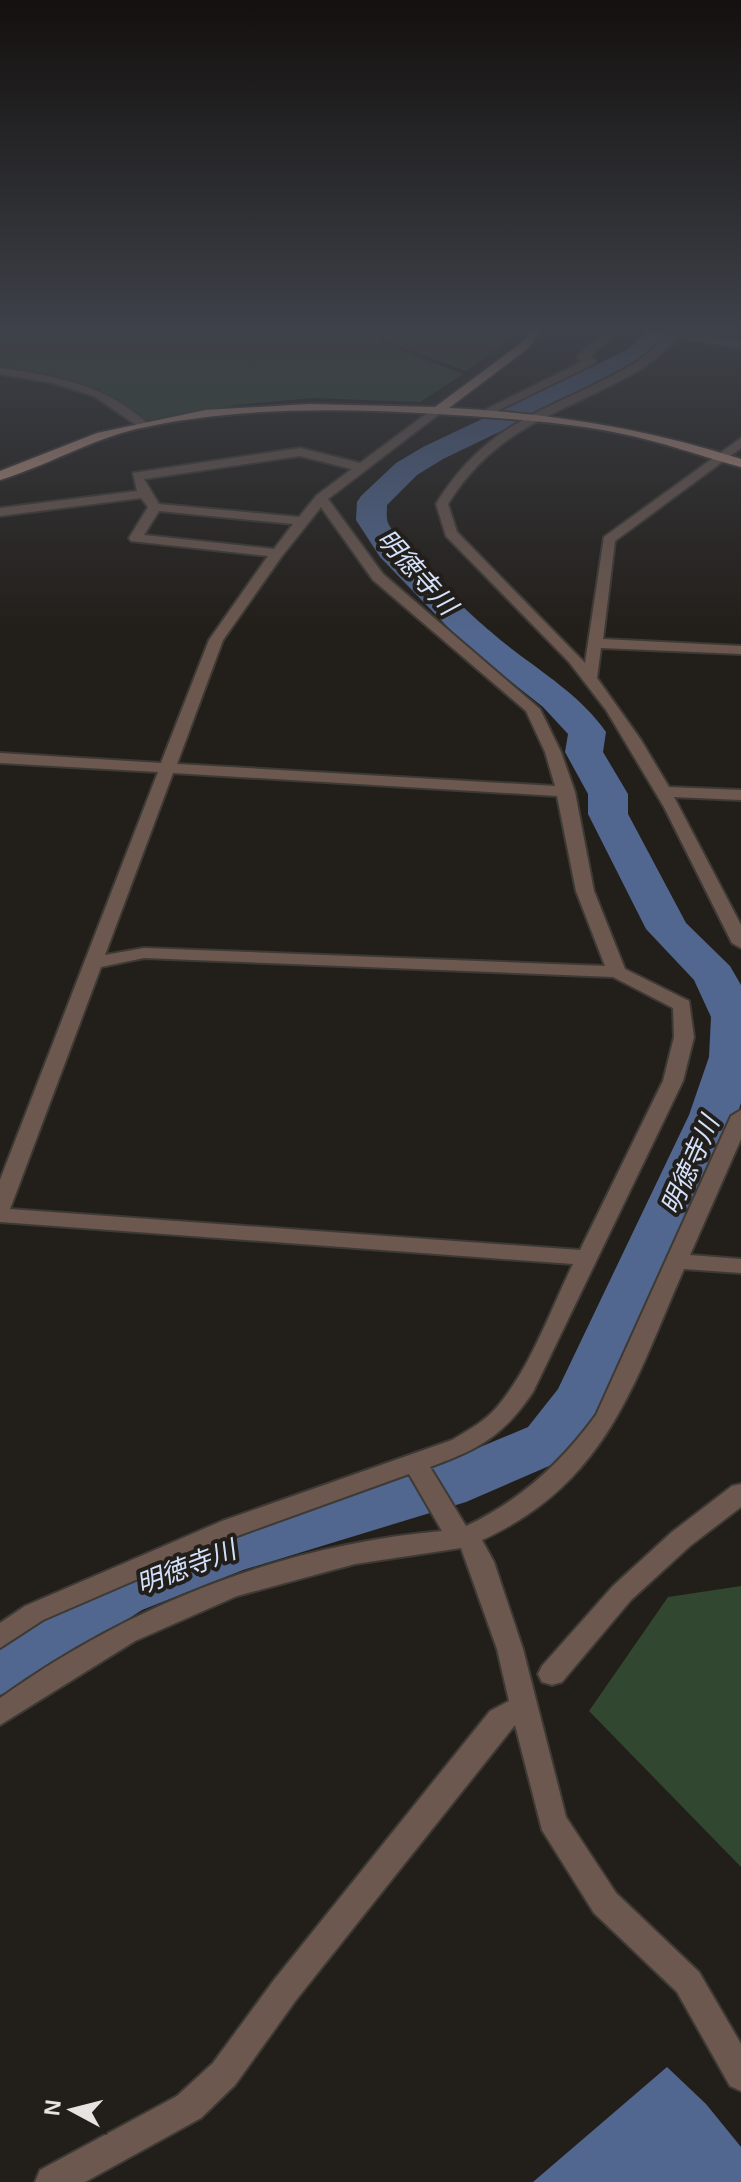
<svg xmlns="http://www.w3.org/2000/svg" width="741" height="2182" font-family="Helvetica,'Noto Sans JP',sans-serif">
<style>
.green{fill:#31472f}
.water{fill:#52678f}
.lines{fill:none;stroke-linecap:round;stroke-linejoin:round}
.river{fill:#52678f;fill-rule:evenodd}
.minor-casing{stroke:#3d3a35;stroke-width:4}
.primary-casing{stroke:#3d3a35;stroke-width:4}
.minor{fill:#6c584f;fill-rule:evenodd}
.primary{fill:#bb917f;fill-rule:evenodd}
.labels{text-anchor:middle;dominant-baseline:central;stroke-width:8;stroke-linejoin:round;paint-order:stroke}
.water-label{font-size:26px;font-style:italic;fill:#d3e1fc;stroke:#221e19}
</style>
<rect width="100%" height="100%" fill="#221e19"/>
<g class="green">
<polygon points="0,329 371,329 379,333 381,342 463,374 420,402 314,398 235,405 143,425 99,389 48,374 0,366"/>
<polygon points="377,329 522,329 466,371 386,341"/>
<polygon points="741,1586 741,1867 589,1711 668,1597"/>
</g>
<polygon class="water" points="667,2067 706,2104 741,2147 741,2182 533,2182"/>
<g class="lines">
<path class="river" d="M 648,329 L 675,329 L 645,362 L 443,459 L 417,475 L 387,505 C 387,511 386,517 388,523 C 402,550 465,610 490,631 C 528,665 576,689 606,732 L 603,752 L 628,794 L 628,814 L 686,923 L 730,966 L 741,985 L 741,1103 L 737,1115 L 611,1399 L 570,1457 L 466,1502 L 243,1570 L 142,1610 L 23,1687 L 0,1695 L 0,1635 L 98,1574 L 203,1534 L 428,1469 L 528,1427 L 558,1389 L 689,1115 L 709,1057 L 711,1017 L 694,980 L 646,929 L 588,814 L 588,794 L 565,752 L 568,734 L 543,707 L 465,645 L 380,557 L 356,520 L 357,502 L 361,496 L 396,463 L 423,447 L 627,350 Z"/>
<defs>
<g id="minor">
<polygon points="611,329 623,329 590,356 596,359 596,363 487,416 477,414 583,361 578,359 578,355"/>
<path d="M 677,329 L 690,329 L 686,333 L 741,342 L 741,348 L 679,338 C 666,348 655,360 641,369 C 565,414 498,423 448,504 L 457,532 L 585,663 L 604,537 L 741,438 L 741,448 L 615,541 L 603,639 L 741,646 L 741,654 L 601,648 L 597,678 L 641,740 L 669,787 L 741,790 L 741,800 L 674,797 L 741,925 L 741,948 L 732,943 L 664,807 L 606,710 L 569,662 L 446,536 L 436,504 C 491,416 551,412 633,364 C 649,354 661,339 677,329 Z"/>
<path d="M 0,368 C 54,376 108,385 149,425 L 139,427 L 94,396 L 53,383 L 0,374 Z"/>
<path d="M 433,409 L 443,411 L 328,499 L 383,574 L 540,709 L 561,752 L 575,792 L 594,891 L 625,969 L 689,1001 L 694,1037 L 683,1081 L 533,1392 C 503,1436 480,1449 430,1467 L 466,1526 C 520,1501 561,1463 596,1415 L 731,1116 L 741,1110 L 741,1139 L 690,1255 L 741,1259 L 741,1273 L 684,1269 C 633,1385 607,1483 482,1540 L 494,1562 L 523,1649 L 566,1817 L 616,1893 L 699,1972 L 741,2044 L 741,2091 L 730,2086 L 677,1992 L 594,1913 L 542,1830 L 515,1725 L 296,2000 L 235,2085 L 201,2118 L 85,2182 L 35,2182 L 40,2170 L 177,2096 L 213,2063 L 274,1980 L 490,1711 L 509,1701 L 497,1649 L 461,1548 L 355,1564 L 237,1596 L 135,1641 L 0,1725 L 0,1698 C 130,1605 282,1545 442,1531 L 409,1474 L 240,1535 L 43,1620 L 0,1648 L 0,1623 L 25,1606 L 222,1521 L 452,1440 C 469,1430 485,1421 497,1407 C 531,1367 550,1311 573,1264 L 0,1222 L 0,1180 L 158,772 L 0,763 L 0,753 L 161,763 L 209,640 L 268,556 L 131,541 L 129,538 L 148,507 L 141,498 L 0,516 L 0,508 L 137,491 L 133,473 L 300,448 L 360,463 ZM 300,456 L 352,469 L 317,495 L 299,517 L 159,504 L 144,479 ZM 321,507 L 373,580 L 526,711 L 545,752 L 555,786 L 177,764 L 223,640 L 282,556 ZM 159,511 L 293,524 L 274,549 L 144,535 ZM 173,773 L 557,796 L 576,891 L 605,966 L 144,948 L 105,955 ZM 144,958 L 613,977 L 673,1008 L 674,1037 L 663,1081 L 580,1250 L 10,1209 L 101,967 Z"/>
<polygon points="741,1484 741,1507 690,1546 631,1600 562,1682 552,1685 542,1682 538,1674 542,1666 613,1586 672,1532 732,1486"/>
</g>
<path id="primary" d="M 532,329 L 543,329 L 528,348 L 449,408 C 550,413 645,428 741,459 L 741,467 C 700,456 660,441 618,433 C 559,421 498,418 438,414 C 337,408 235,407 136,429 C 88,441 46,466 0,480 L 0,471 L 97,433 L 205,410 L 309,404 L 435,407 L 520,344 Z"/>
</defs>
<use href="#minor" class="minor-casing"/>
<use href="#primary" class="primary-casing"/>
<use href="#minor" class="minor"/>
<use href="#primary" class="primary"/>
</g>
<linearGradient id="sky" x2="0" y2="1"><stop stop-color="#13100e"/><stop offset="0.52" stop-color="#3e4149"/><stop offset="1" stop-color="#3e4149" stop-opacity="0"/></linearGradient>
<rect width="741" height="635" fill="url(#sky)"/>
<g class="labels">
<g class="water-label">
<text transform="translate(417 572) rotate(48)">明徳寺川</text>
<text transform="translate(690 1165) rotate(-66)">明徳寺川</text>
<text transform="translate(186 1567) rotate(-21)">明徳寺川</text>
</g>
</g>
<g transform="translate(72 2110) rotate(277)" stroke="#221e19" stroke-width="6" paint-order="stroke">
<path d="M0-6L14 30L0 20L-14 30Z" fill="#e6e3e0"/>
<text y="-12" font-size="22" font-weight="bold" text-anchor="middle" fill="#e6e3e0">N</text>
</g>
</svg>
